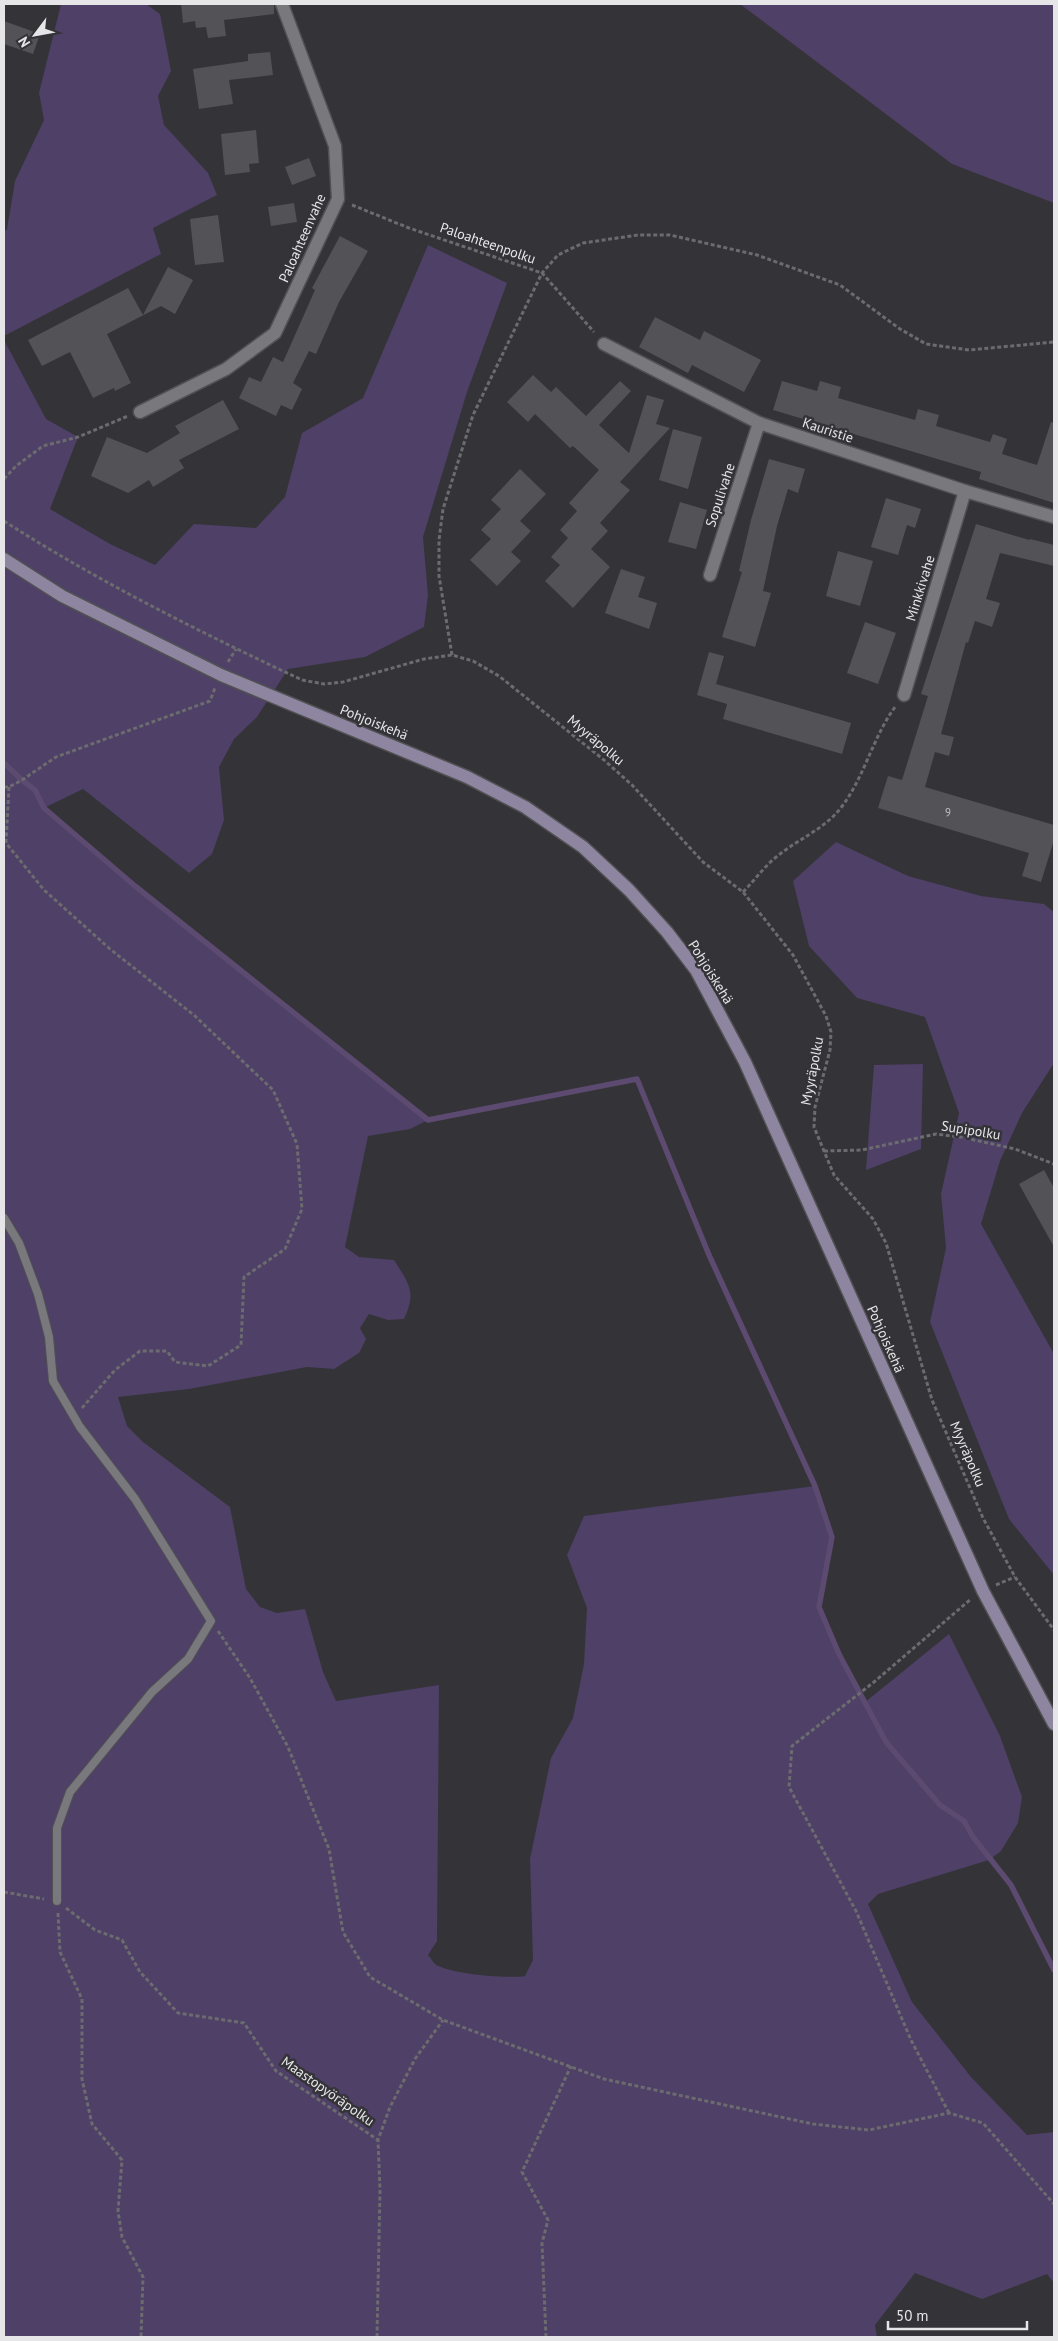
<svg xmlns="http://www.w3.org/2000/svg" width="1058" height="2341" font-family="'PT Sans',sans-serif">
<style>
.green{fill:#4e4066}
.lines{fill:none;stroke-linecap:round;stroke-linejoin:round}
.stream{stroke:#5c4a70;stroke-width:5.5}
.building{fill:#535257}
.lane-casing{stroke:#515053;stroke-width:10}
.street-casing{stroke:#515053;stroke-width:15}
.secondary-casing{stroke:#515053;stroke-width:15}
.path{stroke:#6c6b6f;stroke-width:3;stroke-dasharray:4 2.5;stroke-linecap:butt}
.lane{stroke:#79787d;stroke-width:8}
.street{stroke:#79787d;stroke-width:12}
.secondary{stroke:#8e86a0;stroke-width:12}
.labels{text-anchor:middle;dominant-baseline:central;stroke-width:5;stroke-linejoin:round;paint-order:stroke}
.number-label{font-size:11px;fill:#c1c0c4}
.street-label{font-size:14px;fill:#e6e5e8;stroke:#343337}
</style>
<rect width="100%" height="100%" fill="#343337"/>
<g class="green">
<polygon points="61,4 146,4 160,14 171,71 158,96 164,125 208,173 217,195 153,228 161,254 4,336 4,232 7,229 15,181 44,120 39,93"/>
<polygon points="740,4 1054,4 1054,203 952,164"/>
<path d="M 428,245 L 507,283 L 467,392 L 423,537 L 428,595 L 424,627 L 365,657 L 288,669 L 257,717 L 234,739 L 219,767 L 224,820 L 212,854 L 189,873 L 83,789 L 44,808 L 135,886 L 428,1120 L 410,1129 L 368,1136 L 345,1247 L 359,1257 L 394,1260 C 409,1284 417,1292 404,1319 L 388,1320 L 369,1314 L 360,1328 L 366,1339 L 359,1353 L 334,1369 L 307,1367 L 189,1389 L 118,1397 L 127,1426 L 143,1442 L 230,1507 L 246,1589 L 260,1607 L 277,1613 L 305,1609 L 323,1672 L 336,1701 L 439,1685 L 437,1941 L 428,1955 C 430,1957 433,1962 435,1964 C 449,1974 508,1979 525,1976 L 533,1960 L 530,1859 L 551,1758 L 573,1718 L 584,1664 L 587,1608 L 567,1555 L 584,1516 L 815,1486 L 832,1537 L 819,1607 L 839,1654 L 864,1703 L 949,1634 L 1000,1736 L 1022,1797 L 1018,1823 L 1001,1851 L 989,1860 L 878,1894 L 868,1904 L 912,2002 L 971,2077 L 1027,2135 L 1054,2132 L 1054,2283 L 1047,2274 L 982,2299 L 915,2273 L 875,2325 L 877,2337 L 4,2337 L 4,340 L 46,419 L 78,437 L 50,509 L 110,544 L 155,565 L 194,524 L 256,528 L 285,497 L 302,433 L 363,398 Z"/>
<polygon points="836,842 908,876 981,896 1044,904 1054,912 1054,1063 1022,1113 1000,1161 981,1224 1054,1354 1054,1575 1009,1519 930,1322 946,1248 941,1194 959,1113 925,1017 857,998 809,946 793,881"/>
<polygon points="923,1064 921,1149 866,1170 874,1065"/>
</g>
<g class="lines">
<polyline class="stream" points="4,763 22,780 35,790 44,808 135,886 428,1120 637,1079 709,1255 815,1486 832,1537 819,1607 839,1654 886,1742 940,1805 964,1821 973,1837 1011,1885 1054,1970"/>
</g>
<g class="building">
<polygon points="181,4 274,4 274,14 224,20 226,36 208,38 206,27 196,28 195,21 183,23"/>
<polygon points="4,21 40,34 33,54 4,44"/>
<polygon points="270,52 273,75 229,80 233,104 199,109 193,69 248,61 248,54"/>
<polygon points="256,130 259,163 249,164 250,172 225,175 221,134"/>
<polygon points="309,158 316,176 292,185 285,167"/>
<polygon points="294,203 297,222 271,226 268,207"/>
<polygon points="218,215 224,262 195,265 190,219"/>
<polygon points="340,236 368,251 339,302 316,354 309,351 293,383 302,389 292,410 281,405 276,416 239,398 249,377 261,382 273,357 283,362 315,290 312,288"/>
<polygon points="168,267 193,280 175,314 161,306 107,334 131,383 115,391 114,388 93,398 70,352 42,366 28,340 128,288 143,315"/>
<polygon points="655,317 700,340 704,331 761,360 744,392 692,365 688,373 639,347"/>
<polygon points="533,375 551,392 556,387 586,416 620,381 631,391 599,425 629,453 647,395 664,400 656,424 670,428 620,482 630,490 600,523 608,531 591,549 610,567 573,608 545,581 560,565 551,557 568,538 560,530 577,511 569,503 599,470 573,446 570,448 535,414 528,422 507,402"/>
<polygon points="782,381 817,391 820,381 841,387 838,398 915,420 918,409 939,415 936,426 990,442 993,434 1007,439 1002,454 1037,465 1051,422 1054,423 1054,503 979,479 981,472 773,410"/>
<polygon points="223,400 239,429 179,460 184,468 153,487 149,480 128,493 91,476 107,437 147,453 180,433 175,426"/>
<polygon points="673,429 702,437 688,489 659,480"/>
<polygon points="769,459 805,469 798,493 788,489 777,526 763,591 771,593 755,647 722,637 742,572 739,571 751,520"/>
<polygon points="520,469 546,494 520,521 531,531 511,552 521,561 497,586 470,560 491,539 481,530 501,509 491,500"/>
<polygon points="886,498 921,509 915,528 907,525 898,555 871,547"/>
<polygon points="680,502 707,510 696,549 668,542"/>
<polygon points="976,524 1029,540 1030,539 1054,545 1054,566 1000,553 986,599 1000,603 992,627 975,621 968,643 966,642 941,734 954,737 949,756 935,752 925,787 1054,825 1054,840 1041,882 1022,876 1029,853 878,808 888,776 902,780 928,696 921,694"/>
<polygon points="838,551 873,561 860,606 826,596"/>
<polygon points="621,569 645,577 638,597 657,603 649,629 605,613"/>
<polygon points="865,622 896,633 878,684 847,673"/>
<polygon points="709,652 724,656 716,684 851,723 842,754 723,719 727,704 697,695"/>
<polygon points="1044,1170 1054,1188 1054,1247 1019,1184"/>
</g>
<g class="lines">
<defs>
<polyline id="lane" points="4,1218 19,1243 38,1294 49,1337 53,1381 80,1427 135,1499 211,1621 188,1659 152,1692 70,1792 57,1828 57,1901"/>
<g id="street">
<polyline points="604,344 759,423 965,491 1054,517"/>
<polyline points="140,412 226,369 275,333 338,199 335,146 282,4"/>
<polyline points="710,575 759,423"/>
<polyline points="904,695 965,491"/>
</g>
<polyline id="secondary" points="4,559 62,596 221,675 467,777 525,807 583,847 629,890 667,932 696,970 745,1062 983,1591 1054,1724"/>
</defs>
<use href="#lane" class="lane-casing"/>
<use href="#street" class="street-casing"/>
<use href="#secondary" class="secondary-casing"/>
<g class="path">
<polyline points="352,205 409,228 542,273 594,332"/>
<polyline points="4,479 16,466 43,446 78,437 128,416"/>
<path d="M 4,521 C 99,582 200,632 302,680 L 324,684 L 343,682 L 424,659 L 452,655 L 473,661 L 499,676 L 604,760 L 632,785 L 703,862 L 743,892 L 793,955 L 826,1016 L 831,1032 L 830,1050 L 815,1107 L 814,1127 L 834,1175 L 873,1219 L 886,1243 L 932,1400 L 983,1518 L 1015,1577 L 1054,1630"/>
<polyline points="452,655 439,576 439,540 443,509 473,415 542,273 558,255 583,243 638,235 670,235 757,255 840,285 900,329 926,344 969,350 1054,342"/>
<polyline points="228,662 236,649"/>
<polyline points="4,787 9,787 22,780 56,757 210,701 215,688"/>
<polyline points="9,787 6,843 44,890 110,949 195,1016 273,1090 297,1144 302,1209 285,1249 244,1277 241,1345 208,1366 175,1362 167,1351 140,1351 115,1370 82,1408"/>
<path d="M 743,892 C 754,881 763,868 775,858 C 797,839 825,830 843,805 C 865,775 873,737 895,707"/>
<polyline points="824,1151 862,1150 936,1134 961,1137 1015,1149 1054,1164"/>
<polyline points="996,1585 1015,1577"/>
<polyline points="218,1631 250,1678 288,1747 329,1849 343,1932 370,1977 443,2020 604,2079 813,2124 869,2130 949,2113 983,2123 1054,2204"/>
<polyline points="4,1892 44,1899"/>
<polyline points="66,1908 95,1930 122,1940 140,1972 178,2013 244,2023 276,2071 378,2140"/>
<polyline points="58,1913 60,1952 82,1999 82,2079 92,2124 122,2160 118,2211 122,2237 143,2277 141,2337"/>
<polyline points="949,2113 911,2040 856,1911 789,1787 792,1746 874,1682 971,1599"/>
<polyline points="377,2337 380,2190 378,2140 390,2107 415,2059 443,2020"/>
<polyline points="546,2337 542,2243 548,2220 522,2172 571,2066"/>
</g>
<use href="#lane" class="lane"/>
<use href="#street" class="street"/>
<use href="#secondary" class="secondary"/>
</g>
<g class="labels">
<g class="number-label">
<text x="948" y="812">9</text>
</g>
<g class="street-label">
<text transform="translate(302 238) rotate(-66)">Paloahteenvahe</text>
<text transform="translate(488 243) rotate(19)">Paloahteenpolku</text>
<text transform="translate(828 430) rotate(18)">Kauristie</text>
<text transform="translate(720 495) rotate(-72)">Sopulivahe</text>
<text transform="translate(920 588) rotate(-73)">Minkkivahe</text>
<text transform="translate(374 722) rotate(22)">Pohjoiskehä</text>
<text transform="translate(596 740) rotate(40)">Myyräpolku</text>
<text transform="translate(711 972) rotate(58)">Pohjoiskehä</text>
<text transform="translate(812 1071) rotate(-79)">Myyräpolku</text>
<text transform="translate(971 1130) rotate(9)">Supipolku</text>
<text transform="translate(886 1339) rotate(66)">Pohjoiskehä</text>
<text transform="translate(968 1454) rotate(67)">Myyräpolku</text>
<text transform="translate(328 2091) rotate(35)">Maastopyöräpolku</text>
</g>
</g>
<rect width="1058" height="2341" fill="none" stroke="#e6e5e8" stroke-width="10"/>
<g transform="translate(35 35) rotate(238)" stroke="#343337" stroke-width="4" paint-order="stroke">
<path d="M0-4L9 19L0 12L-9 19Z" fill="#e6e5e8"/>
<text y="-8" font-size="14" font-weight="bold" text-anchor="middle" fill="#e6e5e8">N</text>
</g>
<path d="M888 2321v8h139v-8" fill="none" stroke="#e6e5e8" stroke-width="2.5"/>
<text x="896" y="2321" font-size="15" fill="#e6e5e8" stroke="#343337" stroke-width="4" paint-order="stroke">50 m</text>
</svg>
